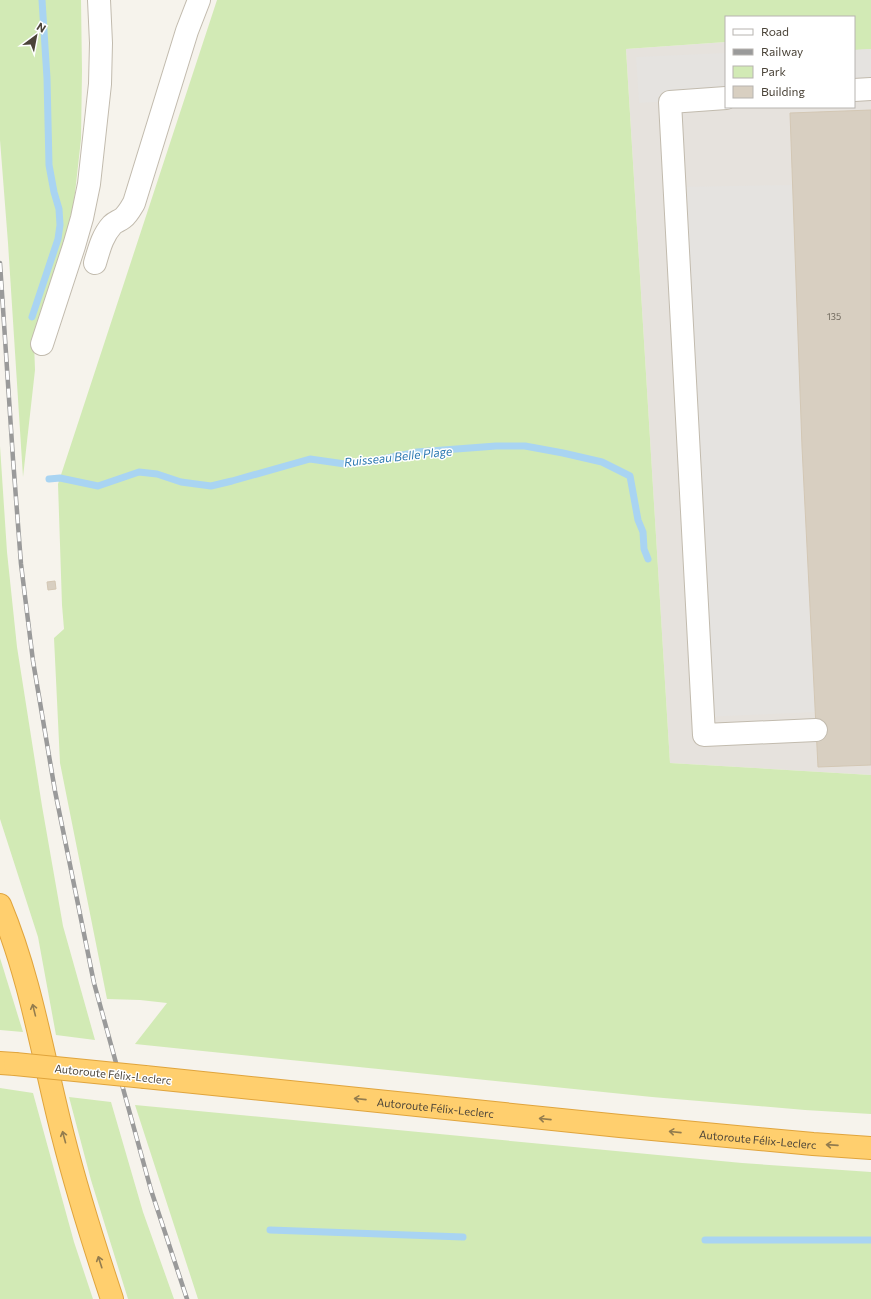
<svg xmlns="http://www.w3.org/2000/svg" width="871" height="1299" font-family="Commissioner,sans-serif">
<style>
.industrial{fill:#e6e2dd}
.green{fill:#d2eab5}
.parking{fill:#e5e3e0}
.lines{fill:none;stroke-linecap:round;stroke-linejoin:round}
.stream{stroke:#a9d4f2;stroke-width:7}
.building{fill:#d8cfc1;stroke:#d3c7b4}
.minor-casing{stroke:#c2bbae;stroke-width:24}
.highway-casing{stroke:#e0a43c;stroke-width:24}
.minor{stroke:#fff;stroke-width:22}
.highway{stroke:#ffcf6e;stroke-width:22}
.rail-casing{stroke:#9a9a9a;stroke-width:4.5}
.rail{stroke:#fff;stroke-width:3;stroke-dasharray:9;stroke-linecap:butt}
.highway-bridge-casing{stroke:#e0a43c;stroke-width:24;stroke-linecap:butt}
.highway-bridge{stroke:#ffcf6e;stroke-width:22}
.oneway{stroke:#937c4e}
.labels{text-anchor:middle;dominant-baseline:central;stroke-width:3;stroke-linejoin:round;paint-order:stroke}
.number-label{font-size:9px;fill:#6e675b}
.street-label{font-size:11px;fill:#4b4439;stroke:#fff}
.water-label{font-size:12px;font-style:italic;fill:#2e7ab2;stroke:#fff}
</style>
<rect width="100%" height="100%" fill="#f6f3ec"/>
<polygon class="industrial" points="871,31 871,775 670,763 626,49 726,42 726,107 854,107 854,32"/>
<g class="green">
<polygon points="0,0 81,0 82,71 81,139 74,202 67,235 34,342 35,370 23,477 8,243 0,140"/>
<polygon points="217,0 871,0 871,49 854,50 854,17 726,17 726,42 626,49 670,763 871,775 871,1114 805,1110 652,1097 135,1044 167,1003 140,1000 107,999 60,763 54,638 64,629 62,605 58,484"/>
<polygon points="0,446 7,552 17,647 42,806 63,926 95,1040 56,1035 38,937 0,819"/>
<polygon points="0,958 23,1032 0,1030"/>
<polygon points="0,1088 33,1093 74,1242 93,1299 0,1299"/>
<polygon points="69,1097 111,1102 143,1212 174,1299 128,1299 91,1180"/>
<polygon points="135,1105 742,1163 871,1172 871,1299 198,1299"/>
</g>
<g class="parking">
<polygon points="871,49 871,89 854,90 854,50"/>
<polygon points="726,53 726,98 639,103 636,57"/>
<polygon points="793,185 816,712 703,717 675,187"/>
</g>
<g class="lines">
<g class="stream">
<polyline points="32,317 58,239 60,225 59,209 54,192 49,165 47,78 42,0"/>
<polyline points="49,479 60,478 98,486 139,472 157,474 181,482 211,486 232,481 310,459 345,464 373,461 417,452 496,446 525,446 563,453 602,462 630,476 638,520 643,532 644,549 648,559"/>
<polyline points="270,1230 463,1237"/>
<polyline points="705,1240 871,1240"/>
</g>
</g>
<g class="building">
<polygon points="871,110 871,765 818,767 802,447 790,113"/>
<polygon points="55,581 56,589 48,590 47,582"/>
</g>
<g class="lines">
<defs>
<g id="minor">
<polyline points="854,90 871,89"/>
<polyline points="726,98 670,102 704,735 816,730"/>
<path d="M 95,263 C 99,250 102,236 112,225 C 115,222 119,221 123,218 C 128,214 131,208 134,203 L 187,31 L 199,0"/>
<polyline points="42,344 74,246 82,218 89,184 100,84 101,43 99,0"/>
</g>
<g id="highway">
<path d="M 0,905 C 31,979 43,1058 63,1136 C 77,1191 94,1245 112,1299"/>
<polyline points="0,1063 15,1064"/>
<path id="s1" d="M 145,1077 L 620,1126 L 813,1144 L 871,1148"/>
</g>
</defs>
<use href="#minor" class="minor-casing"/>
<use href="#highway" class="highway-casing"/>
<use href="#minor" class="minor"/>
<use href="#highway" class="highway"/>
<defs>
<polyline id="rail" points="0,263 13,459 21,564 33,661 55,791 94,983 151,1190 187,1299"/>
</defs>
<use href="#rail" class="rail-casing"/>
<use href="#rail" class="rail"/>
<defs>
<polyline id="highway-bridge" points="15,1064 145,1077"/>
</defs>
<use href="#highway-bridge" class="highway-bridge-casing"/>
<use href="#highway-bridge" class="highway-bridge"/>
</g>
<defs><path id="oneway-shaft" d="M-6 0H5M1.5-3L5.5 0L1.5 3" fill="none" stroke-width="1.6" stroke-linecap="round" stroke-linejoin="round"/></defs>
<g class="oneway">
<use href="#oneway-shaft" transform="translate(34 1010) rotate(-104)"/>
<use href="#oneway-shaft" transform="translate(360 1099) rotate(-174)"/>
<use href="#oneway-shaft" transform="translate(545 1119) rotate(-174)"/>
<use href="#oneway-shaft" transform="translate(675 1132) rotate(-174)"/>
<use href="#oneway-shaft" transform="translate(64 1137) rotate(-105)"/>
<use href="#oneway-shaft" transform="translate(832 1145) rotate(-176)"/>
<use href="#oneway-shaft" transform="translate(100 1262) rotate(-108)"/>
</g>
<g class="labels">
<g class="number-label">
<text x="834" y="316">135</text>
</g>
<g class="street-label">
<text transform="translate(113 1074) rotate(6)">Autoroute Félix-Leclerc</text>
<text stroke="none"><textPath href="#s1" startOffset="292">Autoroute Félix-Leclerc</textPath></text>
<text stroke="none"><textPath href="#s1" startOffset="616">Autoroute Félix-Leclerc</textPath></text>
</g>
<g class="water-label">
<text transform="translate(398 456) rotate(-6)">Ruisseau Belle Plage</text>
</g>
</g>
<rect x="725" y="16" width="130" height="92" fill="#ffffff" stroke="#b7b4b0"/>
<rect x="733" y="29" width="20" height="6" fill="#ffffff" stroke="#b7b4b0"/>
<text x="761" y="36" font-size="12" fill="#4b4439">Road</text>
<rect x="733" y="49" width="20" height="6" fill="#9a9a9a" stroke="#b7b4b0"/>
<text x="761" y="56" font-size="12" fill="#4b4439">Railway</text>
<rect x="733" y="66" width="20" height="12" fill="#d2eab5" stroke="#b7b4b0"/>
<text x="761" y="76" font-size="12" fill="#4b4439">Park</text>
<rect x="733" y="86" width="20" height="12" fill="#d8cfc1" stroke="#b7b4b0"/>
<text x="761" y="96" font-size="12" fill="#4b4439">Building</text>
<g transform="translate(36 36) rotate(32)" stroke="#ffffff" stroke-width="3" paint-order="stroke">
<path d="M0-3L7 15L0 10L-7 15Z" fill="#4b4439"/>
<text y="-6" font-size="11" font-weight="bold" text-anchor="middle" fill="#4b4439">N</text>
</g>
</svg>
